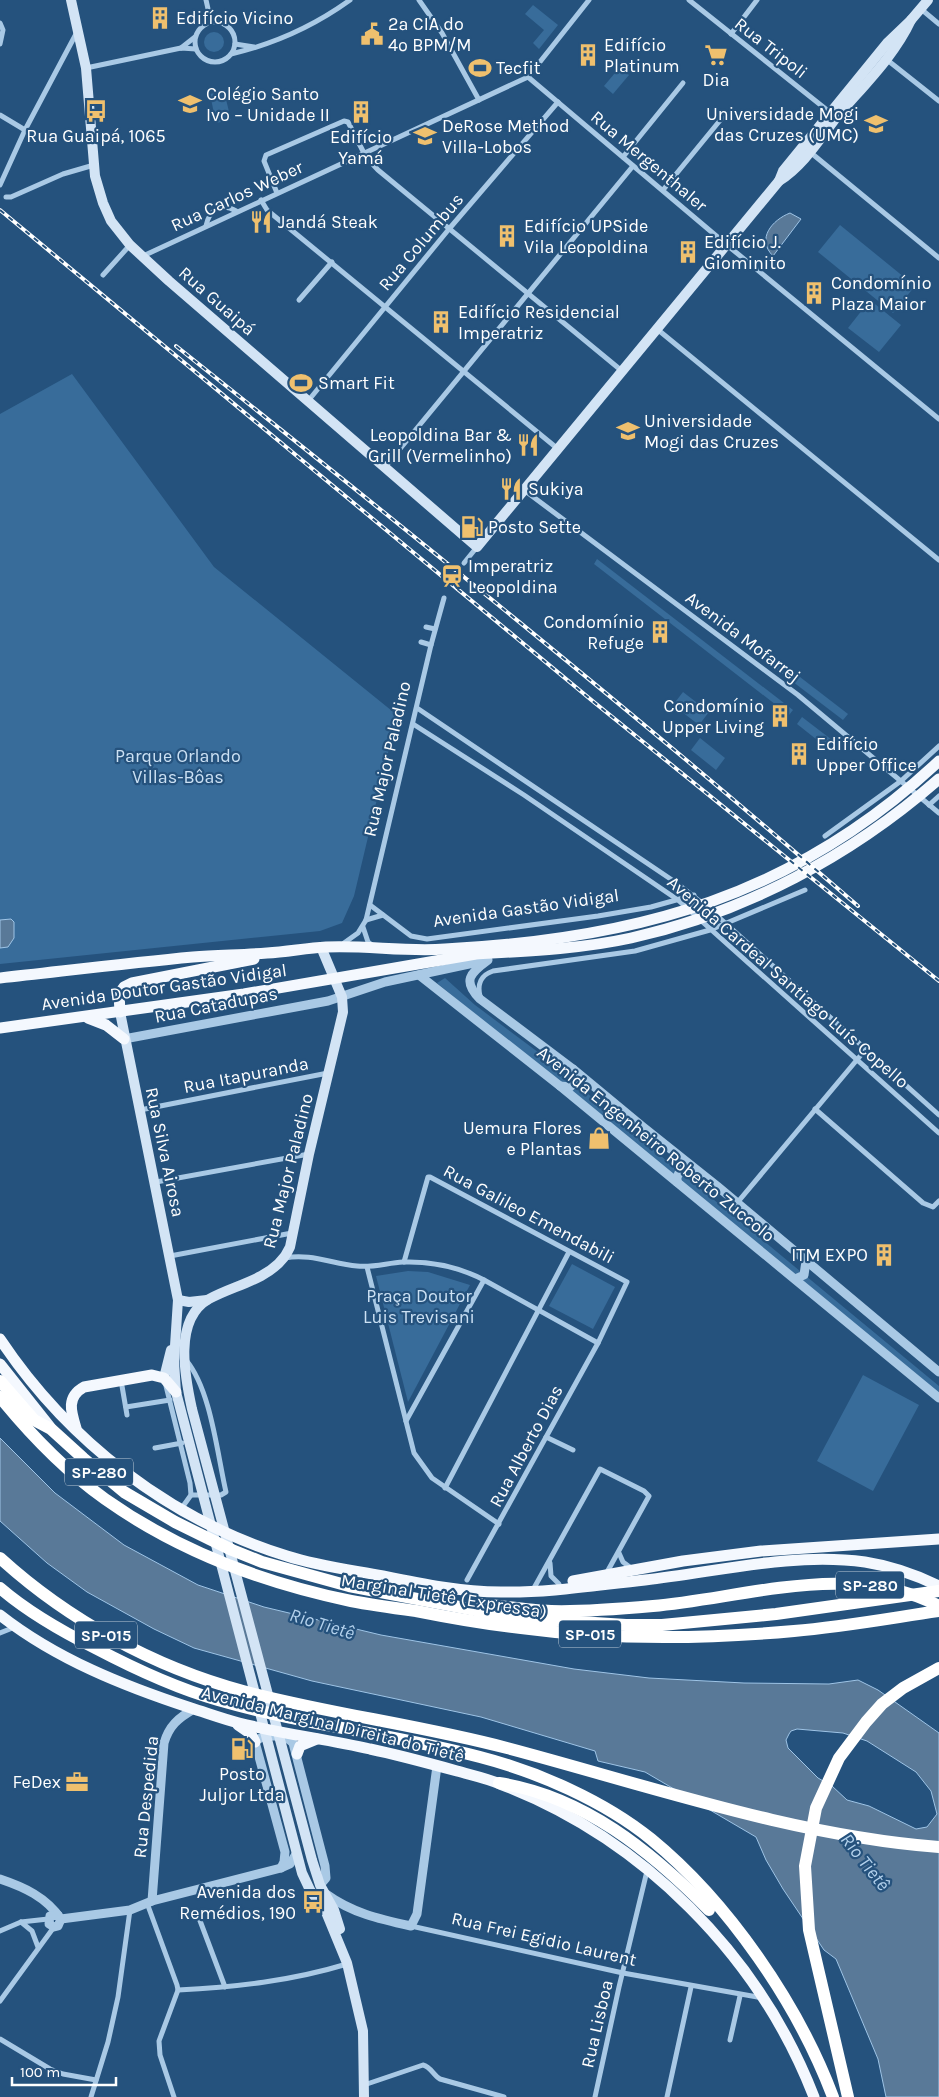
<svg xmlns="http://www.w3.org/2000/svg" width="939" height="2097" font-family="Karla,sans-serif">
<style>
.green{fill:#386c9a}
.water{fill:#597998;stroke:#9ec4e6;fill-rule:evenodd}
.lines{fill:none;stroke-linecap:round;stroke-linejoin:round}
.minor{stroke:#a9c9e5;stroke-width:5}
.tertiary{stroke:#a9c9e5;stroke-width:9}
.secondary{stroke:#d3e4f5;stroke-width:10}
.trunk{stroke:#f4f8fe;stroke-width:11}
.motorway{stroke:#fff;stroke-width:12}
.rail-casing{stroke:#fff;stroke-width:4}
.rail{stroke:#25527d;stroke-width:2;stroke-dasharray:5.5;stroke-linecap:butt}
.labels{text-anchor:middle;dominant-baseline:central;stroke-width:4.5;stroke-linejoin:round;paint-order:stroke}
.shield{fill:#25527d;stroke:#becbd8;stroke-width:1}
.shield-label{font-size:16px;font-weight:bold;fill:#fff}
.poi-label{font-size:18px;fill:#fff;stroke:#25527d;text-anchor:start}
.street-label{font-size:18px;fill:#fff;stroke:#25527d}
.park-label{font-size:18px;fill:#cce1f4;stroke:#25527d}
.water-label{font-size:19px;font-style:italic;fill:#b4d2ed;stroke:#25527d}
</style>
<rect width="100%" height="100%" fill="#25527d"/>
<g class="green">
<polygon points="533,5 558,25 539,49 533,43 544,30 525,14"/>
<circle cx="214" cy="42" r="10"/>
<polygon points="620,67 629,75 613,94 604,86"/>
<polygon points="224,91 231,120 216,123 210,94"/>
<polygon points="840,225 915,286 893,313 818,252"/>
<polygon points="870,300 901,325 879,352 848,328"/>
<polygon points="72,374 214,567 397,715 354,896 342,923 320,931 0,964 0,414"/>
<polygon points="597,559 793,710 789,715 594,564"/>
<polygon points="756,643 848,714 843,720 751,650"/>
<polygon points="683,692 709,712 699,725 673,705"/>
<polygon points="802,717 832,740 826,747 797,724"/>
<polygon points="700,738 725,758 716,770 691,750"/>
<polygon points="445,978 475,1005 558,1067 615,1118 939,1386 939,1395 437,983"/>
<polygon points="572,1264 615,1287 593,1329 549,1306"/>
<polygon points="408,1271 428,1272 470,1285 408,1402 376,1276"/>
<polygon points="863,1375 919,1405 873,1491 817,1461"/>
</g>
<g class="water">
<path d="M 790,213 L 801,219 L 773,256 C 756,239 772,220 790,213 Z"/>
<polygon points="11,919 14,922 14,938 8,947 0,948 0,920"/>
<path d="M 0,1438 L 55,1493 L 124,1545 L 198,1585 L 264,1607 L 381,1635 L 574,1669 L 649,1678 L 744,1683 L 829,1684 L 858,1680 L 878,1690 L 939,1733 L 939,2097 L 886,2097 L 878,2059 L 836,1959 L 824,1950 L 783,1889 L 766,1860 L 756,1837 L 645,1772 L 598,1761 L 595,1751 L 481,1717 L 312,1681 L 194,1648 L 154,1629 L 87,1592 L 47,1563 L 0,1521 ZM 797,1729 L 843,1733 L 867,1741 L 916,1772 L 931,1791 L 937,1814 L 927,1827 L 916,1829 L 869,1806 L 847,1800 L 832,1786 L 818,1778 L 788,1748 L 786,1740 L 789,1734 L 791,1731 Z"/>
</g>
<g class="lines">
<g class="minor">
<polyline points="206,0 211,22"/>
<polyline points="419,0 442,33 479,100"/>
<polyline points="689,0 832,114"/>
<polyline points="921,9 939,24"/>
<circle cx="215" cy="42" r="20"/>
<polyline points="0,23 3,30 0,44"/>
<polyline points="731,34 757,0"/>
<polyline points="235,44 254,47"/>
<polyline points="181,48 195,37"/>
<path d="M 231,54 C 274,44 314,26 350,0"/>
<polyline points="886,59 939,101"/>
<polyline points="86,68 181,48 196,49"/>
<polyline points="528,77 727,245 939,419"/>
<polyline points="0,115 25,130"/>
<polyline points="810,152 939,258"/>
<polyline points="623,157 683,83"/>
<polyline points="0,185 25,130 77,32"/>
<polyline points="663,190 722,118"/>
<polyline points="277,193 264,161 266,155 344,121 348,122 366,157 378,170 622,371"/>
<polyline points="6,197 11,197 63,174 94,165"/>
<polyline points="261,200 267,210 558,449"/>
<path d="M 206,226 C 209,210 221,202 236,211"/>
<polyline points="143,256 528,77 589,0"/>
<polyline points="103,275 130,245"/>
<polyline points="299,300 332,262"/>
<polyline points="657,329 939,560"/>
<polyline points="308,401 449,229 558,102"/>
<polyline points="385,467 633,166"/>
<polyline points="524,490 798,695 939,813"/>
<polyline points="464,563 477,547"/>
<polyline points="426,627 435,629"/>
<polyline points="421,642 431,645"/>
<polyline points="417,708 675,882 702,903"/>
<polyline points="413,724 524,795 678,900 939,1133"/>
<polyline points="929,805 939,796"/>
<polyline points="825,836 901,781 939,746"/>
<polyline points="370,905 411,936 427,939 598,916 651,907 694,895"/>
<polyline points="714,913 939,1115"/>
<polyline points="366,920 383,915"/>
<polyline points="363,927 368,942 373,946"/>
<polyline points="344,943 358,933 366,920 431,645 444,598"/>
<path d="M 480,996 C 477,984 481,975 493,971 L 635,951 L 710,930 L 805,890"/>
<polyline points="815,1109 923,1203 933,1207 939,1201"/>
<polyline points="140,1110 328,1073"/>
<polyline points="156,1182 309,1154"/>
<polyline points="737,1203 866,1049"/>
<polyline points="170,1256 292,1233"/>
<path d="M 285,1258 C 310,1253 333,1264 357,1266 C 372,1268 387,1263 403,1262 C 431,1261 459,1267 484,1280 L 598,1343"/>
<polyline points="404,1262 428,1177 430,1177 627,1282 598,1343 467,1580"/>
<polyline points="367,1267 414,1453 432,1478 499,1524"/>
<path d="M 186,1360 C 211,1390 217,1453 226,1492 L 221,1495 L 191,1495"/>
<polyline points="122,1386 127,1415"/>
<polyline points="166,1386 190,1483 191,1495 181,1509"/>
<polyline points="126,1407 170,1400"/>
<polyline points="406,1421 484,1280"/>
<polyline points="546,1437 573,1450"/>
<polyline points="155,1448 182,1443"/>
<polyline points="445,1488 569,1252"/>
<polyline points="619,1553 623,1562 631,1568"/>
<polyline points="550,1563 551,1576 559,1584"/>
<polyline points="534,1588 600,1469 644,1491 649,1496 606,1574"/>
<polyline points="0,1633 15,1627"/>
<polyline points="147,1903 177,1985 178,1990 159,2041 160,2055 174,2097"/>
<polyline points="199,1918 225,1987"/>
<polyline points="21,1922 32,1931 38,1947"/>
<polyline points="411,1926 623,1973 763,1998"/>
<polyline points="0,1931 21,1922 48,1919"/>
<path d="M 178,1990 C 236,1987 291,1981 347,1964"/>
<polyline points="0,2001 54,1927"/>
<polyline points="0,2039 50,2069 63,2074 96,2080"/>
<polyline points="730,2040 740,1996"/>
<path d="M 364,2085 L 423,2065 C 431,2067 433,2075 440,2079 L 504,2097"/>
<polyline points="91,2097 108,2042 118,1997 130,1910"/>
<polyline points="595,2097 619,1987 647,1871"/>
<polyline points="667,2097 691,1987"/>
</g>
<g class="tertiary">
<path d="M 488,960 C 470,973 462,981 480,999 L 573,1069 L 643,1127 L 717,1186 L 939,1372"/>
<polyline points="419,975 560,1086 939,1398"/>
<polyline points="124,1039 328,1001 385,982 483,961"/>
<polyline points="560,1086 570,1087 576,1080 573,1069"/>
<polyline points="677,1182 677,1177 681,1169 691,1166"/>
<polyline points="795,1279 804,1275 806,1261"/>
<path d="M 281,1868 L 284,1862 L 285,1852 L 255,1742 C 263,1733 286,1735 293,1743 L 325,1866 L 326,1878 L 320,1885"/>
<path d="M 0,1879 C 24,1887 46,1897 61,1919"/>
<path d="M 326,1894 C 352,1913 379,1919 411,1926 L 417,1914 L 437,1766"/>
<path d="M 152,1901 L 164,1743 C 169,1726 178,1718 194,1709"/>
<polyline points="58,1915 50,1916 49,1924 54,1927 58,1926 61,1919"/>
<polyline points="61,1919 130,1910 152,1901 281,1868 290,1864 296,1854"/>
</g>
<g class="secondary">
<path d="M 71,0 L 86,68 L 95,176 L 103,203 L 111,221 L 130,245 L 169,281 L 477,547 L 779,181 C 803,166 819,140 836,118 C 862,87 894,57 911,20"/>
<polyline points="779,181 783,171 888,42 911,20 928,0"/>
<path d="M 321,947 L 342,997 L 343,1012 L 309,1154 L 290,1247 C 284,1261 274,1269 261,1276 C 244,1285 225,1290 209,1299 C 173,1319 185,1377 192,1409 L 312,1860 L 320,1885 L 334,1910 L 340,1929"/>
<polyline points="120,1012 178,1300 174,1361 176,1392 302,1873 310,1890 326,1912 347,1963 363,2031 364,2097"/>
<polyline points="178,1300 189,1302 207,1300"/>
<polyline points="164,1378 171,1350"/>
</g>
<g class="trunk">
<path d="M 0,978 C 64,971 128,963 193,957 C 217,955 242,955 267,953 C 287,952 306,948 326,947 C 366,945 405,952 445,949 C 638,939 795,896 939,761"/>
<polyline points="120,1012 119,994 124,987 132,983 254,959"/>
<polyline points="88,1018 106,1025 124,1039"/>
<path d="M 0,1028 L 244,994 L 476,954 C 528,951 581,949 631,938 C 746,912 851,856 939,779"/>
<path d="M 0,1339 C 68,1441 170,1520 287,1556 C 318,1566 351,1570 383,1576 C 422,1584 461,1592 501,1592 C 549,1593 597,1585 645,1580 C 717,1572 792,1552 865,1562 C 891,1566 916,1575 939,1586"/>
<polyline points="0,1364 50,1427"/>
<path d="M 76,1428 C 71,1412 66,1397 84,1387 L 152,1375 L 164,1378 L 176,1392"/>
<polyline points="573,1581 683,1561 761,1551 939,1539"/>
<path d="M 0,1615 C 56,1659 124,1686 191,1708 C 207,1713 223,1719 239,1723 C 282,1734 327,1739 370,1749 C 399,1755 428,1763 457,1771 C 471,1775 486,1778 500,1784 C 642,1838 759,1955 814,2097"/>
<polyline points="238,1725 251,1734 255,1742"/>
<polyline points="297,1754 300,1746 317,1739"/>
</g>
<g class="motorway">
<polyline points="0,1381 34,1420 51,1429 83,1458 124,1492 175,1522 232,1550 262,1562 349,1586 517,1618 626,1625 662,1625 776,1614 939,1591"/>
<path d="M 0,1397 C 30,1434 66,1471 105,1499 C 177,1550 264,1583 351,1601 C 372,1605 394,1608 416,1611 C 451,1618 486,1624 521,1628 C 610,1640 704,1639 794,1631 C 842,1627 891,1618 939,1611"/>
<path d="M 0,1558 C 68,1620 154,1667 243,1691 C 330,1714 420,1725 507,1748 C 647,1785 793,1836 939,1847"/>
<path d="M 0,1588 C 29,1613 61,1631 95,1648 C 135,1669 175,1688 218,1700 C 304,1725 394,1734 480,1757 C 538,1772 604,1801 651,1839 C 728,1902 798,2004 833,2097"/>
<path d="M 480,1604 C 503,1606 527,1610 551,1611 C 585,1612 619,1609 653,1606 C 744,1598 853,1560 939,1606"/>
<path d="M 499,1783 C 583,1796 651,1851 709,1910"/>
<polyline points="848,2097 809,1930 805,1866 816,1808 839,1758 866,1722 882,1704 903,1688 939,1668"/>
</g>
<defs>
<g id="rail">
<polyline points="0,210 595,703 939,981"/>
<path d="M 176,346 C 406,529 636,714 858,906"/>
</g>
</defs>
<use href="#rail" class="rail-casing"/>
<use href="#rail" class="rail"/>
</g>
<defs>
<symbol id="building-bare" viewBox="-9 -9 18 18"><path d="M-4-6H4V6H1V3H-1V6H-4ZM-2.5-4.3h1.7v1.8h-1.7ZM.8-4.3h1.7v1.8H.8ZM-2.5-1h1.7V.8h-1.7ZM.8-1h1.7V.8H.8Z" fill="#efc06e" stroke="#25527d" stroke-width="2.5" paint-order="stroke"/></symbol>
<symbol id="civic-bare" viewBox="-9 -9 18 18"><path d="M-.6-6.5H3V-4.5H.6V-3L4-1V1h2V6H-6V1h2V-1L-.6-3ZM-1.2 2.5V6h2.4V2.5Z" fill="#efc06e" stroke="#25527d" stroke-width="2.5" paint-order="stroke"/></symbol>
<symbol id="supermarket-bare" viewBox="-9 -9 18 18"><path d="M-6-5.5h2.5l.6 2H6L4.5 2H-2.5L-4.4-4H-6ZM-1.5 3.2a1.3 1.3 0 1 0 .1 0ZM3 3.2a1.3 1.3 0 1 0 .1 0Z" fill="#efc06e" stroke="#25527d" stroke-width="2.5" paint-order="stroke"/></symbol>
<symbol id="stadium-bare" viewBox="-9 -9 18 18"><path d="M0-5a6.5 5 0 1 0 0 10a6.5 5 0 1 0 0-10ZM-3.5-1.8h7v3.6h-7Z" fill="#efc06e" stroke="#25527d" stroke-width="2.5" paint-order="stroke"/></symbol>
<symbol id="school-bare" viewBox="-9 -9 18 18"><path d="M0-5L7-2L0 1L-7-2ZM-4 1L0 2.5L4 1V4Q0 6-4 4Z" fill="#efc06e" stroke="#25527d" stroke-width="2.5" paint-order="stroke"/></symbol>
<symbol id="bus-bare" viewBox="-9 -9 18 18"><path d="M-5-6H5V4H4V6H2V4H-2V6H-4V4H-5ZM-3.5-4V0h7V-4ZM-3.5 1.2v1.5H-2V1.2ZM2 1.2v1.5H3.5V1.2Z" fill="#efc06e" stroke="#25527d" stroke-width="2.5" paint-order="stroke"/></symbol>
<symbol id="university-bare" viewBox="-9 -9 18 18"><path d="M0-5L7-2L0 1L-7-2ZM-4 1L0 2.5L4 1V4Q0 6-4 4Z" fill="#efc06e" stroke="#25527d" stroke-width="2.5" paint-order="stroke"/></symbol>
<symbol id="restaurant-bare" viewBox="-9 -9 18 18"><path d="M-5-6h1v4h1v-4h1v4h1v-4h1v5L-1.5 .5V6h-2V.5L-5-1ZM5-6V6H3V1.5H1.5Q1.5-4 5-6Z" fill="#efc06e" stroke="#25527d" stroke-width="2.5" paint-order="stroke"/></symbol>
<symbol id="fuel-bare" viewBox="-9 -9 18 18"><path d="M-5.5-6h7V0h2V4h1.3V-2.5L3-4.5l.8-.8L6-3V5H2.5V1h-1V6h-7ZM-4.2-4.7v3.2H.2V-4.7Z" fill="#efc06e" stroke="#25527d" stroke-width="2.5" paint-order="stroke"/></symbol>
<symbol id="station-bare" viewBox="-9 -9 18 18"><path d="M-3-6H3Q5-6 5-4V2Q5 4 3 4L4.5 6H3L1.5 4h-3L-3 6H-4.5L-3 4Q-5 4-5 2V-4Q-5-6-3-6ZM-3.5-4v3h7v-3ZM-3.5 1v1.5H-2V1ZM2 1v1.5H3.5V1Z" fill="#efc06e" stroke="#25527d" stroke-width="2.5" paint-order="stroke"/></symbol>
<symbol id="shop-bare" viewBox="-9 -9 18 18"><path d="M-5-2.5h2.3a2.7 3.5 0 0 1 5.4 0H5L5.5 6h-11ZM-1.5-2.5h3a1.5 2.3 0 0 0-3 0Z" fill="#efc06e" stroke="#25527d" stroke-width="2.5" paint-order="stroke"/></symbol>
<symbol id="office-bare" viewBox="-9 -9 18 18"><path d="M-6-3h4V-5.5h4V-3h4V5H-6ZM-1-4.5V-3h2v-1.5ZM-6 0V1H6V0Z" fill="#efc06e" stroke="#25527d" stroke-width="2.5" paint-order="stroke"/></symbol>
</defs>
<g fill-rule="evenodd">
<use href="#building-bare" x="144" y="2" width="32" height="32"/>
<use href="#civic-bare" x="356" y="18" width="32" height="32"/>
<use href="#building-bare" x="572" y="39" width="32" height="32"/>
<use href="#supermarket-bare" x="700" y="39" width="32" height="32"/>
<use href="#stadium-bare" x="464" y="52" width="32" height="32"/>
<use href="#school-bare" x="174" y="88" width="32" height="32"/>
<use href="#bus-bare" x="80" y="95" width="32" height="32"/>
<use href="#building-bare" x="345" y="96" width="32" height="32"/>
<use href="#university-bare" x="860" y="108" width="32" height="32"/>
<use href="#university-bare" x="409" y="120" width="32" height="32"/>
<use href="#restaurant-bare" x="245" y="206" width="32" height="32"/>
<use href="#building-bare" x="491" y="220" width="32" height="32"/>
<use href="#building-bare" x="672" y="236" width="32" height="32"/>
<use href="#building-bare" x="798" y="277" width="32" height="32"/>
<use href="#building-bare" x="425" y="306" width="32" height="32"/>
<use href="#stadium-bare" x="285" y="367" width="32" height="32"/>
<use href="#university-bare" x="612" y="415" width="32" height="32"/>
<use href="#restaurant-bare" x="512" y="429" width="32" height="32"/>
<use href="#restaurant-bare" x="495" y="473" width="32" height="32"/>
<use href="#fuel-bare" x="456" y="511" width="32" height="32"/>
<use href="#station-bare" x="436" y="560" width="32" height="32"/>
<use href="#building-bare" x="644" y="616" width="32" height="32"/>
<use href="#building-bare" x="764" y="700" width="32" height="32"/>
<use href="#building-bare" x="783" y="738" width="32" height="32"/>
<use href="#shop-bare" x="583" y="1122" width="32" height="32"/>
<use href="#building-bare" x="868" y="1239" width="32" height="32"/>
<use href="#fuel-bare" x="226" y="1733" width="32" height="32"/>
<use href="#office-bare" x="61" y="1766" width="32" height="32"/>
<use href="#bus-bare" x="297" y="1886" width="32" height="32"/>
</g>
<g class="labels">
<g class="shield">
<rect x="65" y="1458.5" width="68" height="27" rx="4"/>
<rect x="836" y="1571.5" width="68" height="27" rx="4"/>
<rect x="559" y="1620.5" width="62" height="27" rx="4"/>
<rect x="75" y="1621.5" width="62" height="27" rx="4"/>
</g>
<g class="shield-label">
<text x="99" y="1472">SP-280</text>
<text x="870" y="1585">SP-280</text>
<text x="590" y="1634">SP-015</text>
<text x="106" y="1635">SP-015</text>
</g>
<g class="poi-label">
<text x="176" y="18">Edifício Vicino</text>
<text x="388" y="24">2ª CIA do<tspan x="388" dy="21">4º BPM/M</tspan></text>
<text x="604" y="45">Edifício<tspan x="604" dy="21">Platinum</tspan></text>
<text x="496" y="68">Tecfit</text>
<text x="716" y="80" text-anchor="middle">Dia</text>
<text x="206" y="94">Colégio Santo<tspan x="206" dy="21">Ivo – Unidade II</tspan></text>
<text x="859" y="114" text-anchor="end">Universidade Mogi<tspan x="859" dy="21">das Cruzes (UMC)</tspan></text>
<text x="442" y="126">DeRose Method<tspan x="442" dy="21">Villa-Lobos</tspan></text>
<text x="96" y="136" text-anchor="middle">Rua Guaipá, 1065</text>
<text x="361" y="137" text-anchor="middle">Edifício<tspan x="361" dy="21">Yamá</tspan></text>
<text x="278" y="222">Jandá Steak</text>
<text x="524" y="226">Edifício UPSide<tspan x="524" dy="21">Vila Leopoldina</tspan></text>
<text x="704" y="242">Edifício J.<tspan x="704" dy="21">Giominito</tspan></text>
<text x="831" y="283">Condomínio<tspan x="831" dy="21">Plaza Maior</tspan></text>
<text x="458" y="312">Edifício Residencial<tspan x="458" dy="21">Imperatriz</tspan></text>
<text x="318" y="383">Smart Fit</text>
<text x="644" y="421">Universidade<tspan x="644" dy="21">Mogi das Cruzes</tspan></text>
<text x="512" y="435" text-anchor="end">Leopoldina Bar &amp;<tspan x="512" dy="21">Grill (Vermelinho)</tspan></text>
<text x="528" y="489">Sukiya</text>
<text x="488" y="527">Posto Sette</text>
<text x="468" y="566">Imperatriz<tspan x="468" dy="21">Leopoldina</tspan></text>
<text x="644" y="622" text-anchor="end">Condomínio<tspan x="644" dy="21">Refuge</tspan></text>
<text x="764" y="706" text-anchor="end">Condomínio<tspan x="764" dy="21">Upper Living</tspan></text>
<text x="816" y="744">Edifício<tspan x="816" dy="21">Upper Office</tspan></text>
<text x="582" y="1128" text-anchor="end">Uemura Flores<tspan x="582" dy="21">e Plantas</tspan></text>
<text x="868" y="1255" text-anchor="end">ITM EXPO</text>
<text x="242" y="1774" text-anchor="middle">Posto<tspan x="242" dy="21">Juljor Ltda</tspan></text>
<text x="61" y="1782" text-anchor="end">FeDex</text>
<text x="296" y="1892" text-anchor="end">Avenida dos<tspan x="296" dy="21">Remédios, 190</tspan></text>
</g>
<g class="street-label">
<text transform="translate(771 48) rotate(38)">Rua Tripoli</text>
<text transform="translate(649 161) rotate(40)">Rua Mergenthaler</text>
<text transform="translate(237 196) rotate(-25)">Rua Carlos Weber</text>
<text transform="translate(421 242) rotate(-50)">Rua Columbus</text>
<text transform="translate(217 301) rotate(41)">Rua Guaipá</text>
<text transform="translate(743 637) rotate(37)">Avenida Mofarrej</text>
<text transform="translate(387 759) rotate(-77)">Rua Major Paladino</text>
<text transform="translate(526 908) rotate(-8)">Avenida Gastão Vidigal</text>
<text transform="translate(788 982) rotate(41)">Avenida Cardeal Santiago Luís Copello</text>
<text transform="translate(164 987) rotate(-8)">Avenida Doutor Gastão Vidigal</text>
<text transform="translate(216 1005) rotate(-11)">Rua Catadupas</text>
<text transform="translate(246 1075) rotate(-11)">Rua Itapuranda</text>
<text transform="translate(656 1144) rotate(39)">Avenida Engenheiro Roberto Zuccolo</text>
<text transform="translate(165 1152) rotate(78)">Rua Silva Airosa</text>
<text transform="translate(288 1171) rotate(-76)">Rua Major Paladino</text>
<text transform="translate(529 1214) rotate(28)">Rua Galileo Emendabili</text>
<text transform="translate(526 1446) rotate(-62)">Rua Alberto Dias</text>
<text transform="translate(444 1596) rotate(9)">Marginal Tietê (Expressa)</text>
<text transform="translate(333 1724) rotate(14)">Avenida Marginal Direita do Tietê</text>
<text transform="translate(146 1797) rotate(-84)">Rua Despedida</text>
<text transform="translate(544 1939) rotate(13)">Rua Frei Egidio Laurent</text>
<text transform="translate(597 2024) rotate(-77)">Rua Lisboa</text>
</g>
<g class="park-label">
<text x="178" y="756">Parque Orlando<tspan x="178" dy="21">Villas-Bôas</tspan></text>
<text x="419" y="1296">Praça Doutor<tspan x="419" dy="21">Luis Trevisani</tspan></text>
</g>
<g class="water-label">
<text transform="translate(322 1624) rotate(17)">Rio Tietê</text>
<text transform="translate(865 1862) rotate(52)">Rio Tietê</text>
</g>
</g>
<path d="M12 2077v8h104v-8" fill="none" stroke="#ffffff" stroke-width="2.5"/>
<text x="20" y="2077" font-size="15" fill="#ffffff" stroke="#25527d" stroke-width="4" paint-order="stroke">100 m</text>
</svg>
